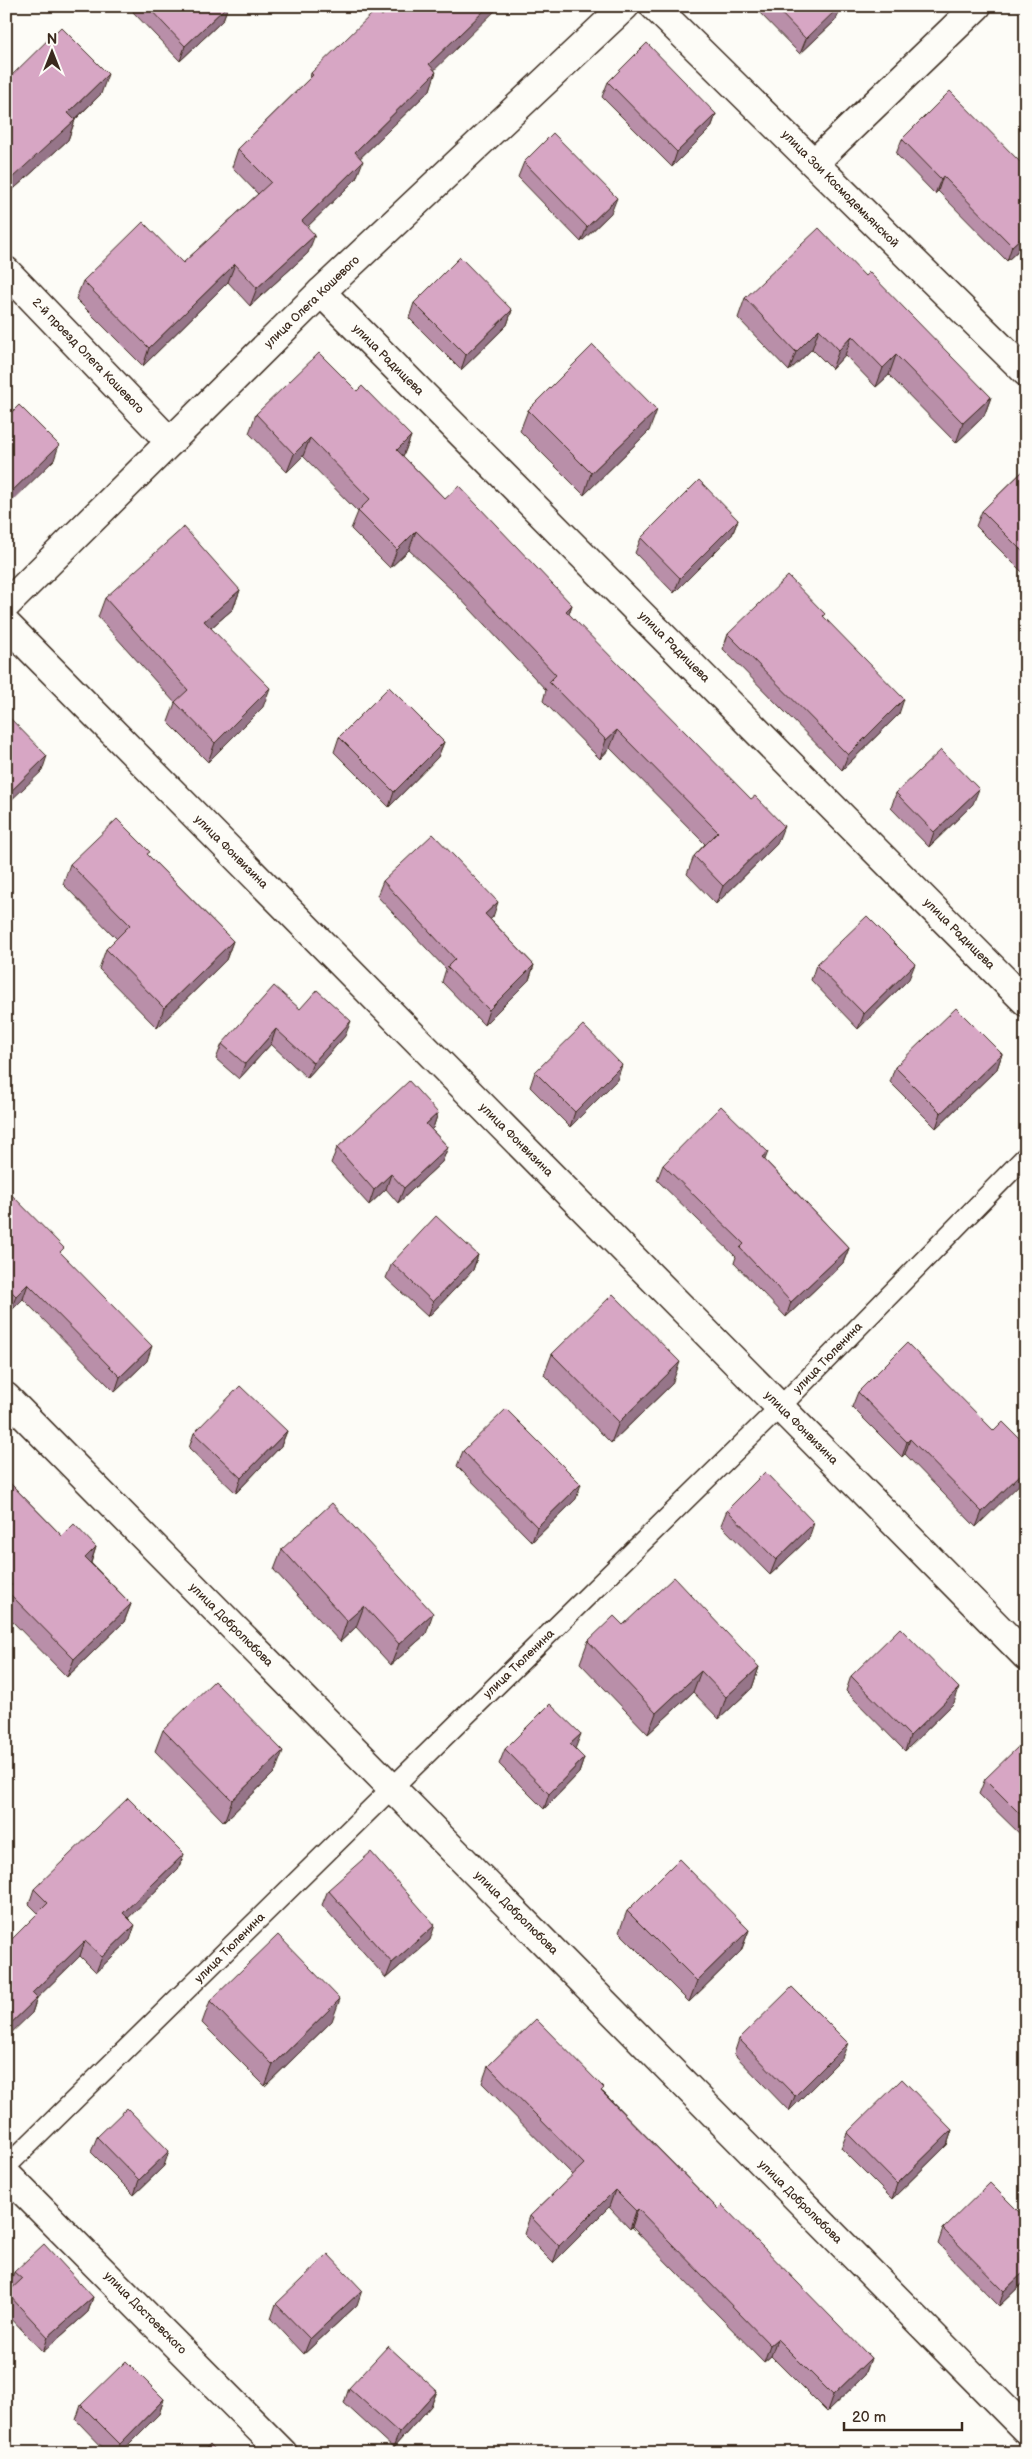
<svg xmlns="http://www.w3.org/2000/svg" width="1032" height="2459" font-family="'Balsamiq Sans',sans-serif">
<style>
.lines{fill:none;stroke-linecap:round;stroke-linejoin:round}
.service-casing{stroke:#3b2a1e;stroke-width:22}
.minor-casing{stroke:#3b2a1e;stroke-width:31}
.service{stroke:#fdfcf7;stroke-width:19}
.minor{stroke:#fdfcf7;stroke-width:28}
.wall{fill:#b98fa9;stroke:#3b2a1e}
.shaded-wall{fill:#967489;stroke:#3b2a1e}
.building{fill:#d7a6c4;stroke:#3b2a1e}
.labels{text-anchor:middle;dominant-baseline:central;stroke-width:4;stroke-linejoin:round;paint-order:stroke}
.street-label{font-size:12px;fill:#3b2a1e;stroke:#fdfcf7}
</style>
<rect width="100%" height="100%" fill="#fdfcf7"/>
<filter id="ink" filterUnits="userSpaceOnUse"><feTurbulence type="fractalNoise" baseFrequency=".02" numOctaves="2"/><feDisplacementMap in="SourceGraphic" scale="10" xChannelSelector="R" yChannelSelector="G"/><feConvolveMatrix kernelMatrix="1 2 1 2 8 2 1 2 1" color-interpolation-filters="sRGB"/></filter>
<g filter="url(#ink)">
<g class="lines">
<defs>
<polyline id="service" points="6,2167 780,1407 1026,1156"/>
<g id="minor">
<polyline points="654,6 1026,372"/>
<polyline points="814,163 977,6"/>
<polyline points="6,271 170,442"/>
<polyline points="321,292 1026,1002"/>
<polyline points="6,605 321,292 625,6"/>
<polyline points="6,624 1026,1656"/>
<polyline points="6,1397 1026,2430"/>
<polyline points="6,2174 283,2453"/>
</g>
</defs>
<use href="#service" class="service-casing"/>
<use href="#minor" class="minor-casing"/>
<use href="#service" class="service"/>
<use href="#minor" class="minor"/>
</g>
<g class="wall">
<polygon points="135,6 228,6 223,20 180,61 133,12"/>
<polygon points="753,6 846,6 838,14 836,20 800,54"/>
<polygon points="435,70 430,90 360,158 356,179 307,227 308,253 250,306 228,282 143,366 76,299 83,281 183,263 258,194 232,167 238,149 310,78 311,73"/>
<polygon points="6,81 101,94 75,120 68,140 6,196"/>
<polygon points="608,82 716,114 711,128 672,167 602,97"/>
<polygon points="902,139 1026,168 1026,243 1007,261 938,191 935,194 896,154"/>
<polygon points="524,162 611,213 581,242 518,177"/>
<polygon points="865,276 991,397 984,416 956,443 889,375 876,387 845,355 832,369 812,349 789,371 738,318 745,298"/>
<polygon points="414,303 512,310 507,325 461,370 409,318"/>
<polygon points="357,391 411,436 404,454 403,456 445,499 572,605 569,614 777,844 716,904 687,874 694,856 705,844 610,748 600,759 543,701 546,690 455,593 409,550 390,568 351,529 358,512 303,456 287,472 249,433 256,414"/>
<polygon points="528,410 649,431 584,495 520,431"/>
<polygon points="1026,468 1026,569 1022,572 976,526 982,511"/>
<polygon points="738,520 732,535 674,593 635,553 641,538"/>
<polygon points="240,590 233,609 211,628 263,707 208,762 168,722 175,703 98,617 105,598"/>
<polygon points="728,634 899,714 842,770 723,649"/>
<polygon points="339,737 444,742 438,757 389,807 334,752"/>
<polygon points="896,793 973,804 929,847 891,808"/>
<polygon points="148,855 233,941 226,960 157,1028 99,969 106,949 117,939 63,884 70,864"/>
<polygon points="383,881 493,917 490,919 534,965 529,980 484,1025 442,982 446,969 377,896"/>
<polygon points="816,965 909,979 858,1029 811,980"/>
<polygon points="300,1009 345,1036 307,1078 271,1044 239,1079 216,1059 222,1044"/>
<polygon points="1002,1054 997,1069 936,1128 890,1082 895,1067"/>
<polygon points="535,1072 617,1080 570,1127 530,1087"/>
<polygon points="438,1113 433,1128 431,1129 448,1147 442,1162 398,1203 386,1189 369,1205 331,1163 337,1148"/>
<polygon points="765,1160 849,1248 843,1263 786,1317 734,1263 736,1257 657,1180 663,1165"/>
<polygon points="6,1189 62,1255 147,1361 115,1392 23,1299 11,1311 6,1306"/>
<polygon points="478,1255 473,1270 428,1317 386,1278 392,1263"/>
<polygon points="552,1354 672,1384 611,1443 544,1375"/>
<polygon points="858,1392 994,1431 1026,1445 976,1527 905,1454 902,1457 852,1407"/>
<polygon points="287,1431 281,1446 236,1493 189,1448 194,1433"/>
<polygon points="463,1451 576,1499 532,1542 457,1466"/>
<polygon points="6,1479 62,1536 96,1547 91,1563 131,1604 124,1622 67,1677 6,1615"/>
<polygon points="727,1510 809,1538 770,1575 721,1525"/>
<polygon points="282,1549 426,1634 391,1665 356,1627 340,1642 274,1570"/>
<polygon points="623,1625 759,1667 752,1688 719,1719 693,1692 648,1734 580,1663 588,1641"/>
<polygon points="851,1676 954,1703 905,1751 846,1691"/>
<polygon points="163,1730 275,1772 224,1822 155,1751"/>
<polygon points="505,1749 584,1758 579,1773 544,1809 499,1764"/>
<polygon points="1026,1753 1026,1840 979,1794 985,1779"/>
<polygon points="184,1854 178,1869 128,1918 130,1940 96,1972 80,1956 37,1998 32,2013 38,1913 29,1904 34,1889"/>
<polygon points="328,1890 430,1940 386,1978 322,1905"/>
<polygon points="627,1911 749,1930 741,1951 689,2002 619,1932"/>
<polygon points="210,2001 332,2021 265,2086 202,2023"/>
<polygon points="739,2039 842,2058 789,2111 734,2054"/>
<polygon points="488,2066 603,2092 718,2209 871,2358 865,2375 827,2412 771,2356 764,2362 632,2227 630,2229 609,2207 553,2263 524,2234 530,2216 573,2175 482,2083"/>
<polygon points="952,2130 947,2145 892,2199 841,2148 847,2133"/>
<polygon points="97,2137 164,2166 134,2195 91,2152"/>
<polygon points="943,2229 1026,2280 999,2306 938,2244"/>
<polygon points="14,2272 93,2297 88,2312 43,2352 6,2313 6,2296 7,2293 11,2289 9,2287"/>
<polygon points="276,2304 357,2305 304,2354 271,2319"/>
<polygon points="349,2388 437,2391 431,2406 393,2448 344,2403"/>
<polygon points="164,2399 159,2414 120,2453 108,2453 76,2420 81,2405"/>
</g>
<g class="shaded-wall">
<polygon points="227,6 228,6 223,20 180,61 185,46"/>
<polygon points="489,6 500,6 422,82 429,64"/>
<polygon points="838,6 846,6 838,14 836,20 800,54 806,39"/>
<polygon points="436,72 430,90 348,170 355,152"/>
<polygon points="108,74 101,94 65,129 75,120 68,140 6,196 6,193 12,178 68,113"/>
<polygon points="716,114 711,128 672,167 677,152"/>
<polygon points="363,161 356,179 295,239 302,221"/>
<polygon points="943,176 938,191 935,194 941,179"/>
<polygon points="617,198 611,213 581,242 587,227"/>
<polygon points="1026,233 1026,243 1007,261 1012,246"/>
<polygon points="315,235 308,253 250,306 257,288"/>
<polygon points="235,264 228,282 143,366 149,348"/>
<polygon points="512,310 507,325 461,370 466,355"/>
<polygon points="819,329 812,349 789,371 796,352"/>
<polygon points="852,336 845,355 832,369 839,350"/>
<polygon points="896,355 889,375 876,387 883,368"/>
<polygon points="991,397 984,416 956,443 963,423"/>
<polygon points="657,410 649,431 584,495 591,473"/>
<polygon points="411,436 404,454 390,468 397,450"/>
<polygon points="310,438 303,456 287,472 294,454"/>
<polygon points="59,445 54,460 6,507 6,497"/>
<polygon points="738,520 732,535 674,593 680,578"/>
<polygon points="416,531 409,550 390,568 397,550"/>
<polygon points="1026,563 1026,569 1022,572"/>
<polygon points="240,590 233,609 197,640 204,621"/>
<polygon points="572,605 565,623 566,611"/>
<polygon points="270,688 263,707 208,762 215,743"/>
<polygon points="904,699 899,714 842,770 848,755"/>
<polygon points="617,730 610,748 600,759 606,740"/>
<polygon points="444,742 438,757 389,807 394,792"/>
<polygon points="47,756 42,771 6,805 6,796"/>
<polygon points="979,789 973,804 929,847 934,832"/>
<polygon points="784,826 777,844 716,904 723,886"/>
<polygon points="498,902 493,917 479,929 485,914"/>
<polygon points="233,941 226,960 157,1028 164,1008"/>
<polygon points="915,964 909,979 858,1029 864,1014"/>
<polygon points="534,965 529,980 484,1025 489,1010"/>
<polygon points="351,1021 345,1036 307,1078 313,1063"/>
<polygon points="276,1029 271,1044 239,1079 245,1064"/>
<polygon points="1002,1054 997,1069 936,1128 941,1113"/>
<polygon points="622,1065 617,1080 570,1127 575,1112"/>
<polygon points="438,1113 433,1128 421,1139 426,1124"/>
<polygon points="448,1147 442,1162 398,1203 404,1188"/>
<polygon points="768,1152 762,1167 762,1157"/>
<polygon points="391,1174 386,1189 369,1205 374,1190"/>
<polygon points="849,1248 843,1263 786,1317 791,1302"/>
<polygon points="478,1255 473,1270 428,1317 433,1302"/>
<polygon points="28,1284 23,1299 11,1311 16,1296"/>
<polygon points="152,1346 147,1361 115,1392 120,1377"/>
<polygon points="680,1362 672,1384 611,1443 619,1422"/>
<polygon points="287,1431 281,1446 236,1493 241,1478"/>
<polygon points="910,1439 905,1454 902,1457 907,1442"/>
<polygon points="1026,1469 1026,1478 976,1527 982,1512"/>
<polygon points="581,1484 576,1499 532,1542 537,1527"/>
<polygon points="814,1523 809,1538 770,1575 776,1560"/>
<polygon points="96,1547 90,1565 85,1558"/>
<polygon points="131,1604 124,1622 67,1677 74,1659"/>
<polygon points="364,1606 356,1627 340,1642 347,1621"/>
<polygon points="433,1613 426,1634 391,1665 399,1644"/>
<polygon points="759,1667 752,1688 719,1719 726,1697"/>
<polygon points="701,1671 693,1692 648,1734 656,1713"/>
<polygon points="959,1688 954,1703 905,1751 910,1736"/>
<polygon points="581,1734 575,1749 570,1744"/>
<polygon points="283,1751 275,1772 224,1822 232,1800"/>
<polygon points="584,1758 579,1773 544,1809 549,1794"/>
<polygon points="184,1854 178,1869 118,1928 123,1913"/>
<polygon points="135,1925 130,1940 96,1972 102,1957"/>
<polygon points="435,1925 430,1940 386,1978 392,1963"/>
<polygon points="749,1930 741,1951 689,2002 697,1981"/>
<polygon points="85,1941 80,1956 27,2008 32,1993"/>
<polygon points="37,1998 32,2013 6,2038 6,2028"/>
<polygon points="340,1999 332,2021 265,2086 273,2065"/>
<polygon points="848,2043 842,2058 789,2111 795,2096"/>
<polygon points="952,2130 947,2145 892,2199 897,2184"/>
<polygon points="169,2151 164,2166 134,2195 139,2180"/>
<polygon points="615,2190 609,2207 553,2263 559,2246"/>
<polygon points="638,2209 632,2227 630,2229 636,2211"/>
<polygon points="1026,2270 1026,2280 999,2306 1004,2291"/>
<polygon points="362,2290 357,2305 304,2354 310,2339"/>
<polygon points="93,2297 88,2312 43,2352 48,2337"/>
<polygon points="777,2339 771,2356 764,2362 770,2345"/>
<polygon points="871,2358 865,2375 827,2412 833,2395"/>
<polygon points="437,2391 431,2406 393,2448 399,2433"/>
<polygon points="164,2399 159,2414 120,2453 116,2453 120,2444"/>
</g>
<g class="building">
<polygon points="147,6 227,6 185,46"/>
<polygon points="392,6 489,6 429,64 436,72 355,152 363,161 302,221 315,235 257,288 235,264 149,348 83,281 143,222 183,263 271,182 238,149 313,75 311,73 376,10 382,16"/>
<polygon points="774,6 840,6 806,39"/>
<polygon points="61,27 108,74 68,113 75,120 12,178 6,172 6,81"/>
<polygon points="647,43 716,114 677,152 608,82"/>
<polygon points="950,91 1026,168 1026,233 1012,246 943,176 941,179 902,139"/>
<polygon points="553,133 617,198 587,227 524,162"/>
<polygon points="819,228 865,276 869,272 991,397 963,423 896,355 883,368 852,336 839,350 819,329 796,352 745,298"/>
<polygon points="460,257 512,310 466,355 414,303"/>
<polygon points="593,345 657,410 591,473 528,410"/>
<polygon points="319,353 357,391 362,386 411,436 397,450 445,499 459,486 572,605 566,611 751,799 755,796 784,826 723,886 694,856 718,832 617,730 606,740 549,682 556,675 461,575 416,531 397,550 358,511 370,499 310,438 294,454 256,414"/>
<polygon points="19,405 59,445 6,497 6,418"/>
<polygon points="1026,468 1026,555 982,511"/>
<polygon points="699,480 738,520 680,578 641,538"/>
<polygon points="184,527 240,590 204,621 270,688 215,743 175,702 188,690 105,598"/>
<polygon points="788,576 825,614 823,616 904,699 848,755 728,634"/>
<polygon points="389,687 444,742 394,792 339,737"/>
<polygon points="6,714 47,756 6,796"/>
<polygon points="941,750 979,789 934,832 896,793"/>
<polygon points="117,819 150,852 147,854 233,941 164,1008 106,949 130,925 70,864"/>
<polygon points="433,834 498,902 485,914 534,965 489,1010 447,967 455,959 383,881"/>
<polygon points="867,916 915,964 864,1014 816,965"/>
<polygon points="274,986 300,1009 317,990 351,1021 313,1063 276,1029 245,1064 222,1044"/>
<polygon points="956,1008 1002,1054 941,1113 895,1067"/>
<polygon points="583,1025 622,1065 575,1112 535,1072"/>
<polygon points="409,1081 438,1113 426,1124 448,1147 404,1188 391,1174 374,1190 337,1148"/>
<polygon points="721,1106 768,1152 762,1157 849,1248 791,1302 740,1248 744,1244 663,1165"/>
<polygon points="6,1189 64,1248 60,1252 152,1346 120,1377 28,1284 16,1296 6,1286"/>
<polygon points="436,1216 478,1255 433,1302 392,1263"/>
<polygon points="613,1294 680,1362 619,1422 552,1354"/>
<polygon points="907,1343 994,1431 1003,1422 1026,1445 1026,1469 982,1512 910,1439 907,1442 858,1392"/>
<polygon points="240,1386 287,1431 241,1478 194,1433"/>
<polygon points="506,1409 581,1484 537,1527 463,1451"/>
<polygon points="765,1472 814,1523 776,1560 727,1510"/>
<polygon points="6,1479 62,1536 74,1524 96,1547 85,1558 131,1604 74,1659 6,1590 12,1585 6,1579"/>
<polygon points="332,1503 433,1613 399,1644 364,1606 347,1621 282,1549"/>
<polygon points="674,1577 759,1667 726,1697 701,1671 656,1713 588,1641 614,1616 623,1625"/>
<polygon points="900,1628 959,1688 910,1736 851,1676"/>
<polygon points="214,1681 283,1751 232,1800 163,1730"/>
<polygon points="550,1704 581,1734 570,1744 584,1758 549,1794 505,1749"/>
<polygon points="1019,1746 1026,1753 1026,1820 985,1779"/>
<polygon points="128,1798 184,1854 123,1913 135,1925 102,1957 85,1941 32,1993 37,1998 6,2028 6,1945 48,1903 34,1889"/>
<polygon points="371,1852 435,1925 392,1963 328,1890"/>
<polygon points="679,1859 749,1930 697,1981 627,1911"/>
<polygon points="278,1935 340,1999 273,2065 210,2001"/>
<polygon points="792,1987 848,2043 795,2096 739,2039"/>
<polygon points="536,2019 604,2088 601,2091 718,2209 722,2205 871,2358 833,2395 777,2339 770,2345 638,2209 636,2211 615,2190 559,2246 530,2216 584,2164 488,2066"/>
<polygon points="902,2079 952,2130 897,2184 847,2133"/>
<polygon points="127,2108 169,2151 139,2180 97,2137"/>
<polygon points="990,2183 1026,2219 1026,2270 1004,2291 943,2229"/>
<polygon points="44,2244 93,2297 48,2337 7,2293 22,2279 14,2272"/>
<polygon points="328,2254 362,2290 310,2339 276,2304"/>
<polygon points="388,2346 437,2391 399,2433 349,2388"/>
<polygon points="126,2361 164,2399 120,2444 81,2405"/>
<polygon points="210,2444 219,2453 201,2453"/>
</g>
</g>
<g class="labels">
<g class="street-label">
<text transform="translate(840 189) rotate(45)">улица Зои Космодемьянской</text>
<text transform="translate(312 302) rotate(-44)">улица Олега Кошевого</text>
<text transform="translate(88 356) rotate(46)">2-й проезд Олега Кошевого</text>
<text transform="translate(388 360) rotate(45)">улица Радищева</text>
<text transform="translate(674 647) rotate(45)">улица Радищева</text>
<text transform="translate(231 852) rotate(45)">улица Фонвизина</text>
<text transform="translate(959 934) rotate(45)">улица Радищева</text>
<text transform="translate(516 1140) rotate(45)">улица Фонвизина</text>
<text transform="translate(828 1358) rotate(-46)">улица Тюленина</text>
<text transform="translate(801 1428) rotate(45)">улица Фонвизина</text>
<text transform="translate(231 1625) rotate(45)">улица Добролюбова</text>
<text transform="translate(519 1664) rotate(-44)">улица Тюленина</text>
<text transform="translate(516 1913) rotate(45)">улица Добролюбова</text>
<text transform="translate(230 1948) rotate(-45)">улица Тюленина</text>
<text transform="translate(800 2202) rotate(45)">улица Добролюбова</text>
<text transform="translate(145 2313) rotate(45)">улица Достоевского</text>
</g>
</g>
<rect width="1032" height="2459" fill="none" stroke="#fdfcf7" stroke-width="25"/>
<rect x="12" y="12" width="1007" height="2434" fill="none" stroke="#3b2a1e" stroke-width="2" filter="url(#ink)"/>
<g transform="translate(52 52)" stroke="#fdfcf7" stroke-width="4" paint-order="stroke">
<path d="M0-4L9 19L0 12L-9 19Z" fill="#3b2a1e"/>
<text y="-8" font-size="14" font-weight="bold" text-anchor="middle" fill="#3b2a1e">N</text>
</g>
<path d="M844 2422v8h118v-8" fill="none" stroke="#3b2a1e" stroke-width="2.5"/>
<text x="852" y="2422" font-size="15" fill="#3b2a1e" stroke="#fdfcf7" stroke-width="4" paint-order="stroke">20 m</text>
</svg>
